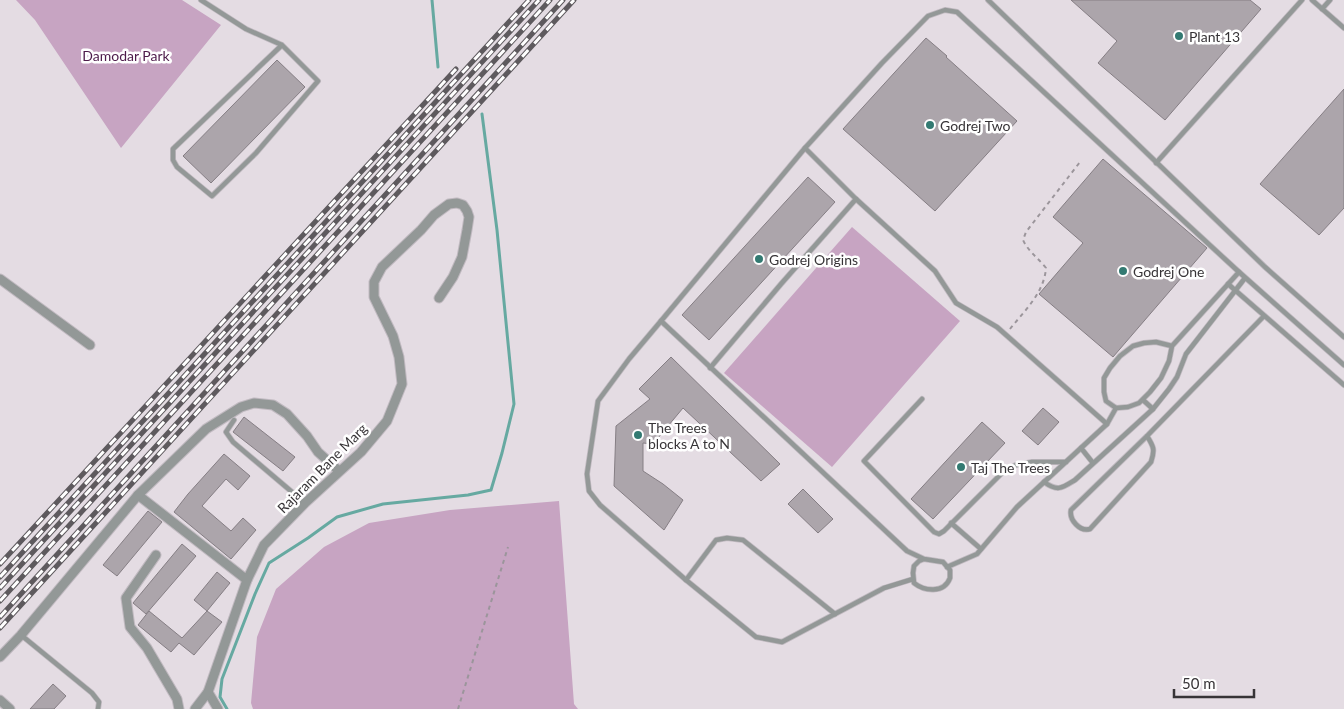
<svg xmlns="http://www.w3.org/2000/svg" width="1344" height="709" font-family="Lato,sans-serif">
<style>
.green{fill:#c7a4c2}
.lines{fill:none;stroke-linecap:round;stroke-linejoin:round}
.stream{stroke:#66a9a1;stroke-width:3}
.building{fill:#aca5ab;stroke:#857e84}
.lane-casing{stroke:#c1bac1;stroke-width:6}
.street-casing{stroke:#c1bac1;stroke-width:11}
.path{stroke:#9b959b;stroke-width:2;stroke-dasharray:4 4;stroke-linecap:butt}
.lane{stroke:#939897;stroke-width:4.5}
.street{stroke:#939897;stroke-width:9}
.rail-casing{stroke:#5e5a5e;stroke-width:5}
.rail{stroke:#fff;stroke-width:3;stroke-dasharray:9;stroke-linecap:butt}
.poi-dot{fill:#337a72;stroke:#fff;stroke-width:2}
.labels{text-anchor:middle;dominant-baseline:central;stroke-width:5;stroke-linejoin:round;paint-order:stroke}
.poi-label{font-size:14px;fill:#373437;stroke:#fff;text-anchor:start}
.park-label{font-size:14px;fill:#4d1b4a;stroke:#fff}
.street-label{font-size:14px;fill:#373437;stroke:#fff}
</style>
<rect width="100%" height="100%" fill="#e4dce3"/>
<g class="green">
<polygon points="16,0 182,0 221,25 121,148 35,20"/>
<polygon points="852,227 960,321 832,467 724,373"/>
<polygon points="559,501 574,704 578,709 253,709 251,703 257,637 276,589 324,547 369,523 450,510"/>
</g>
<g class="lines">
<g class="stream">
<polyline points="432,0 438,67"/>
<polyline points="227,709 220,697 222,679 255,594 269,563 308,538 337,517 383,504 468,495 491,490 502,453 514,404 497,230 482,114"/>
</g>
</g>
<g class="building">
<polygon points="1071,0 1250,0 1261,9 1165,120 1098,63 1117,41"/>
<polygon points="926,38 947,56 946,57 1017,121 935,211 843,129"/>
<polygon points="277,60 305,87 211,183 183,156"/>
<polygon points="1344,89 1344,208 1319,235 1260,184"/>
<polygon points="1103,159 1207,248 1113,357 1039,294 1083,243 1053,217"/>
<polygon points="808,177 835,202 709,340 682,315"/>
<polygon points="671,357 780,464 761,481 683,408 653,444 643,443 643,471 663,484 683,500 664,530 614,486 616,426 650,399 639,389"/>
<polygon points="1043,408 1059,422 1038,445 1022,431"/>
<polygon points="244,417 295,457 283,471 233,432"/>
<polygon points="982,422 1005,443 933,519 911,499"/>
<polygon points="224,454 250,476 238,490 226,479 202,506 231,531 243,518 256,530 231,559 174,512 188,494"/>
<polygon points="803,489 833,519 818,533 788,504"/>
<polygon points="148,511 162,522 117,576 103,565"/>
<polygon points="182,544 196,556 146,614 133,603"/>
<polygon points="217,572 230,583 207,611 194,600"/>
<polygon points="149,611 182,638 207,611 222,622 194,655 179,643 171,652 138,625"/>
<polygon points="53,684 66,696 54,709 30,709"/>
</g>
<g class="lines">
<defs>
<g id="lane">
<polyline points="201,0 246,29 282,45 318,81 256,153 212,196 177,167 173,160 173,149 282,45"/>
<polyline points="988,0 1265,267 1344,337"/>
<polyline points="1312,0 1344,28"/>
<polyline points="1322,9 1330,0"/>
<polyline points="805,148 856,199 935,271 956,303 997,327 1107,424"/>
<polyline points="1156,163 1302,0"/>
<polyline points="1228,284 1344,385"/>
<polyline points="661,321 805,148 882,63 928,16 945,10 957,12 1239,272 1344,365"/>
<polyline points="1172,346 1156,342 1144,343 1133,346 1120,356 1110,368 1104,378 1104,392 1106,401 1116,408 1128,407 1139,403 1150,392 1161,378 1169,361 1172,346 1239,272"/>
<polyline points="710,368 781,284 856,199"/>
<polyline points="922,399 864,461 934,532 939,534 944,531 1003,472 1016,465 1032,462 1066,462"/>
<polyline points="1143,400 1153,409"/>
<polyline points="234,420 226,432 233,442 305,503"/>
<path d="M 1147,436 C 1154,447 1155,450 1151,462 L 1090,529 C 1080,532 1069,520 1071,510 L 1147,436 L 1264,316"/>
<polyline points="1081,448 1093,463"/>
<path d="M 1044,482 C 1058,492 1062,488 1075,480 L 1153,409 L 1169,389 L 1177,377 L 1186,354 L 1245,278"/>
<polyline points="951,523 981,549"/>
<polyline points="947,567 977,554 1017,507 1107,424 1116,408"/>
<path d="M 913,579 L 884,588 L 782,642 L 756,637 L 686,580 L 600,505 L 589,491 L 587,474 L 598,401 L 629,359 L 661,321 L 907,551 L 924,559 L 943,562 L 950,570 C 950,573 950,576 950,578 C 944,594 924,591 914,583 L 913,573 L 914,566 L 919,561 L 924,559"/>
<polyline points="686,580 716,540 727,538 743,540 835,614"/>
<polyline points="21,635 92,693 99,702 98,709"/>
</g>
<g id="street">
<polyline points="0,279 90,345"/>
<polyline points="138,495 247,580"/>
<polyline points="156,555 126,598 130,627 147,648 177,699 179,709"/>
<polyline points="0,657 21,635 138,495 206,429 241,407 254,403 273,405 287,414 307,436 318,452 339,471"/>
<polyline points="208,692 218,709"/>
<polyline points="0,700 10,709"/>
<polyline points="195,709 208,692 247,580 264,545 305,503 361,452 387,421 402,384 399,357 393,336 374,297 374,282 382,267 421,230 434,215 449,204 457,203 463,205 467,211 469,217 467,230 462,257 453,277 439,298"/>
</g>
</defs>
<use href="#lane" class="lane-casing"/>
<use href="#street" class="street-casing"/>
<g class="path">
<path d="M 1010,329 C 1025,310 1044,293 1046,268 C 1038,258 1028,251 1023,240 L 1026,232 L 1080,162"/>
<polyline points="458,709 508,547"/>
</g>
<use href="#lane" class="lane"/>
<use href="#street" class="street"/>
<defs>
<g id="rail">
<polyline points="0,564 456,69"/>
<polyline points="0,577 529,0"/>
<polyline points="0,588 539,0"/>
<polyline points="0,601 550,0"/>
<polyline points="0,617 563,0"/>
<polyline points="0,628 574,0"/>
</g>
</defs>
<use href="#rail" class="rail-casing"/>
<use href="#rail" class="rail"/>
</g>
<g class="poi-dot">
<circle cx="1179" cy="36" r="5"/>
<circle cx="930" cy="125" r="5"/>
<circle cx="759" cy="259" r="5"/>
<circle cx="1123" cy="271" r="5"/>
<circle cx="638" cy="435" r="5"/>
<circle cx="961" cy="467" r="5"/>
</g>
<g class="labels">
<g class="poi-label">
<text x="1189" y="36">Plant 13</text>
<text x="940" y="125">Godrej Two</text>
<text x="769" y="259">Godrej Origins</text>
<text x="1133" y="271">Godrej One</text>
<text x="648" y="427">The Trees<tspan x="648" dy="16">blocks A to N</tspan></text>
<text x="971" y="467">Taj The Trees</text>
</g>
<g class="park-label">
<text x="126" y="55">Damodar Park</text>
</g>
<g class="street-label">
<text transform="translate(322 468) rotate(-45)">Rajaram Bane Marg</text>
</g>
</g>
<path d="M1174 689v8h80v-8" fill="none" stroke="#373437" stroke-width="2.5"/>
<text x="1182" y="689" font-size="15" fill="#373437" stroke="#ffffff" stroke-width="4" paint-order="stroke">50 m</text>
</svg>
